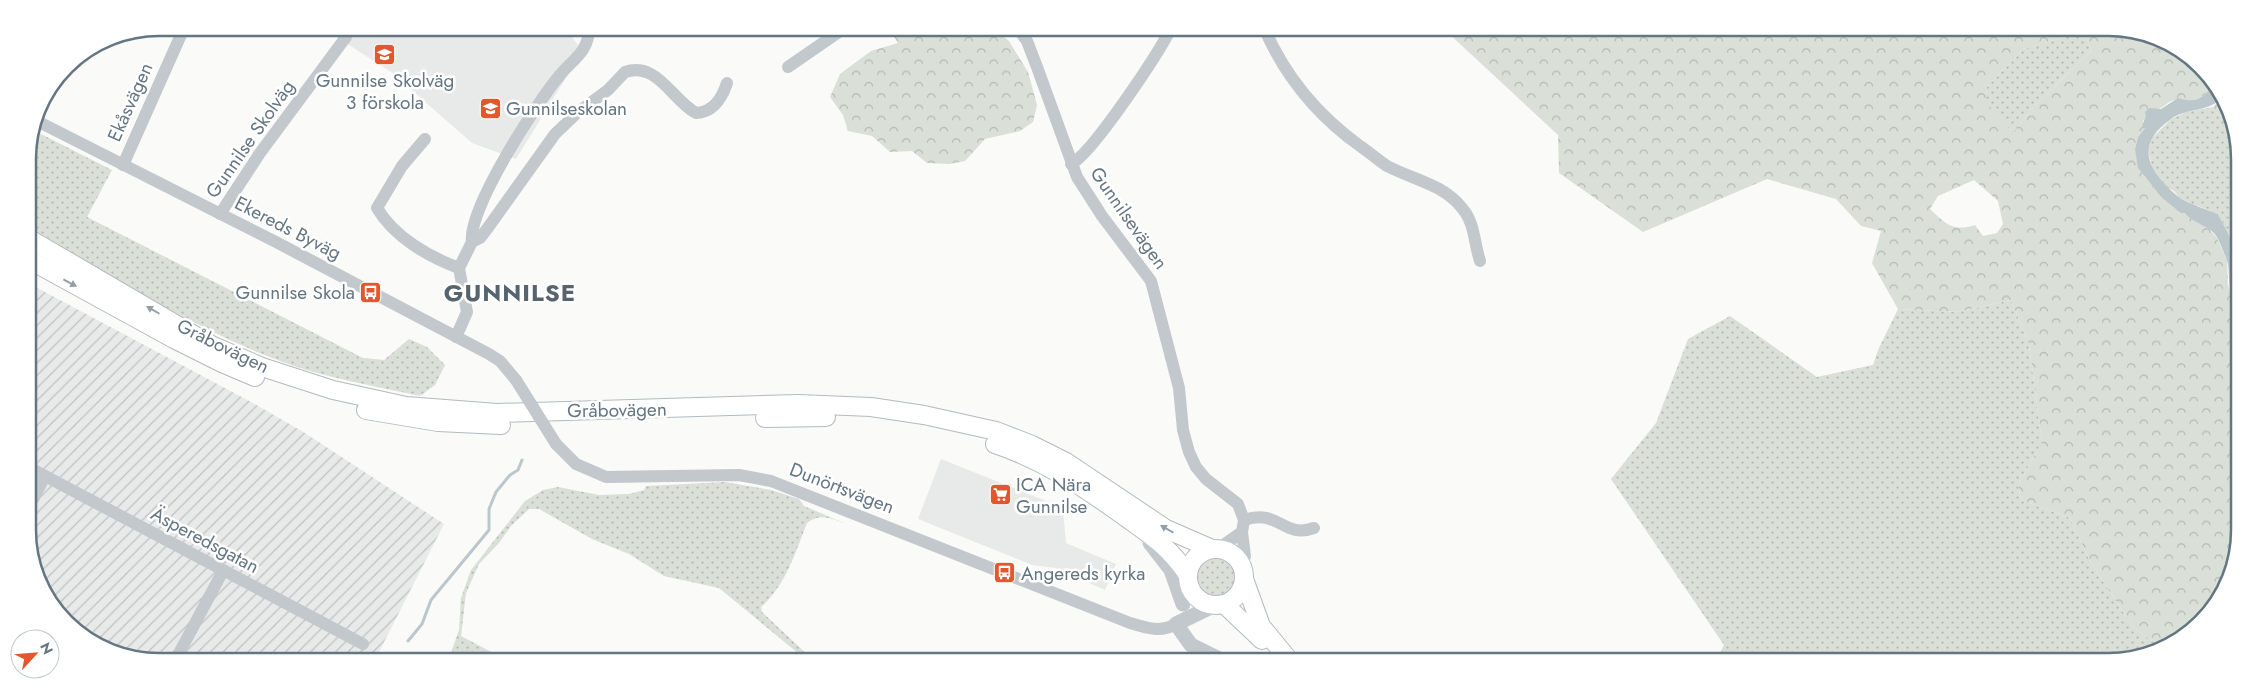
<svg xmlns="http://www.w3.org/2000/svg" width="2267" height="689" font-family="Jost,sans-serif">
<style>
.built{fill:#e8e9e9}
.industrial{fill:url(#industrial-furrows)}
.green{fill:url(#green-dots)}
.forest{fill:url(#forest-crowns);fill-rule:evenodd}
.water{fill:#bbc7cb}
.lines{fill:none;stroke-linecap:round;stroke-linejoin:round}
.stream{stroke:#bbc7cb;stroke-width:3}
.secondary-casing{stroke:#b3babf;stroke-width:20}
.minor{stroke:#c3c8cc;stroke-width:12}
.tertiary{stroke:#c3c8cc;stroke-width:15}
.secondary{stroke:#fff;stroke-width:18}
.minor-bridge{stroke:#c3c8cc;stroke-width:12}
.oneway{fill:#939fa8}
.labels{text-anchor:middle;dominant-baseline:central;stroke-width:5;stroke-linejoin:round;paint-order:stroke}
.poi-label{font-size:19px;fill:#657683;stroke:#fff;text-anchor:start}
.street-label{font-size:19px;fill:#657683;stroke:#fff}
.district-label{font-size:24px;font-weight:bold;letter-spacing:1px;fill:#57646e;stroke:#fff}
.rim{fill:none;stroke:#657683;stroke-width:2.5}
</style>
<defs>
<pattern id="industrial-furrows" width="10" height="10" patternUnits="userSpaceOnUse" patternTransform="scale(1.25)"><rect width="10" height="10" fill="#e8e9e9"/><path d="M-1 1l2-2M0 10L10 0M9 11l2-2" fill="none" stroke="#c0c1c2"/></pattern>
<pattern id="green-dots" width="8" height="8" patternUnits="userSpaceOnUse" patternTransform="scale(1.25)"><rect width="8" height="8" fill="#dadfd7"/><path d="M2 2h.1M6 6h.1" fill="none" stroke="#b4b9b4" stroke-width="1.8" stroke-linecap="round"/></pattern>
<pattern id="forest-crowns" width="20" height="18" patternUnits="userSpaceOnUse" patternTransform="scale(1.25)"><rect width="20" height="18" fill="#dadfd7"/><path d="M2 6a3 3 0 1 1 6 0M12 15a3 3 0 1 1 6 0" fill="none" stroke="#b4b9b4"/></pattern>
</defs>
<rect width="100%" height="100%" fill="#fafaf8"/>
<g class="built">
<polygon points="340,28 562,28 567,31 578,45 574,65 516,159 472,143 391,72 335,36"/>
<polygon points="941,459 1051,503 1063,510 1066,543 1116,564 1105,590 1055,568 1032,565 918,519"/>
</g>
<polygon class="industrial" points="28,283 253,403 305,433 444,524 376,658 126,657 66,623 30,555"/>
<g class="green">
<polygon points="2075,34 2087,39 2091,51 2036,104 2013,133 1985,102 1987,87 2023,49"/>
<polygon points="2213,107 2219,116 2227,115 2237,134 2236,239 2230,237 2218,214 2180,199 2174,191 2164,186 2153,171 2148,151 2152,138 2171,119 2186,112"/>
<path d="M 33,130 L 112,170 L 87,217 L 363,358 L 384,360 L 409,339 L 427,347 L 445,365 L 435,385 L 420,396 C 374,386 327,378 283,362 C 194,330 109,274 28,226 L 28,151 Z"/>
<polygon points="2011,300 2029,344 2042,443 2018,485 2021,500 2070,518 2090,561 2133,627 2158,645 2116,661 1716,660 1724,645 1611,479 1656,423 1688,339 1730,316 1817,377 1873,365 1878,350 1898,309 1957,312"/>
<path d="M 725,482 L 771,490 L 799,499 L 804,506 L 844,523 C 830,518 820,513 807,523 C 795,553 786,585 761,607 L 762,612 L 812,659 L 804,658 L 719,588 L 664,576 L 629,554 L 592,539 L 539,509 L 529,509 L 511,526 L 499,543 L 479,564 L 466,593 L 461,636 L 497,655 L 494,658 L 449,658 L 459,630 L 461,598 L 471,570 L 525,501 L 543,490 L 558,487 L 599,495 L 629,494 L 644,490 L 646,486 Z"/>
<circle cx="1216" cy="578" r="22"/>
</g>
<g class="forest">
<polygon points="877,29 994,29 1009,41 1028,72 1037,105 1033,122 1020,131 985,139 965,161 949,164 927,163 912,151 890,152 872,136 848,131 843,115 830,97 840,74 871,51 898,43 891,32 878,34"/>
<path d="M 1445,30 L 2141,32 L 2207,72 L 2213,85 C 2204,96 2202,99 2187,101 C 2183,101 2179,99 2175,100 C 2167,101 2164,109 2153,110 L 2143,121 L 2145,128 L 2138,137 L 2135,149 L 2144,176 L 2161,197 L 2209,229 L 2217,238 L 2227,261 L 2228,285 L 2236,308 L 2235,563 L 2217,603 L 2188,634 L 2158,645 L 2133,627 L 2090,561 L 2070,518 L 2021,500 L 2018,485 L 2042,443 L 2029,344 L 2011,300 L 1957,312 L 1898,309 L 1872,263 L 1881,231 L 1861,226 L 1836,199 L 1767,179 L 1643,232 L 1559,173 L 1558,135 ZM 2075,34 L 2087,39 L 2091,51 L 2036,104 L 2013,133 L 1986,102 L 1987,87 L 2023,49 ZM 1974,180 L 1998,201 L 2003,224 L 1997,233 L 1983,236 L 1975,225 C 1952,232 1946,224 1930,209 L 1938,196 Z"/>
<polygon points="2220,100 2227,115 2219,116 2213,107"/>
</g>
<path class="water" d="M 2213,85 L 2220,100 C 2206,112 2186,108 2171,119 C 2131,147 2151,174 2180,198 C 2183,201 2212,212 2218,214 L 2230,237 L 2237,239 L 2236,308 C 2228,296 2230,279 2228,264 C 2226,257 2221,246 2218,239 C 2211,225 2193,224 2185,213 L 2181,213 L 2161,197 L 2138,168 L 2135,149 L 2138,137 L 2145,128 L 2142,126 L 2146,116 L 2145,112 L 2149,108 L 2161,109 L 2178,98 C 2196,104 2203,98 2213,85 Z"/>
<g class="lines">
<polyline class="stream" points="408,641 422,624 431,600 489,530 489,509 496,492 510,475 518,470 522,460"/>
<defs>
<g id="secondary">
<polyline points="28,238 211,345 262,367 333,390 406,406 497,413 798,404 871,407 924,415 996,431 1032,445 1066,462 1166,529 1212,549"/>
<polyline points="28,259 174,339 222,363 255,377"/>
<polyline points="366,410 438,422 501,425"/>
<polyline points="765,418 826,417"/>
<path d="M 995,444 C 1042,460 1081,485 1121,514 C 1149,534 1168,545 1188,575"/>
<circle cx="1216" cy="577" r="28"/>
<polyline points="1244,579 1261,626 1289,660"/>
<polyline points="1224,604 1262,640"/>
</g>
</defs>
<use href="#secondary" class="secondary-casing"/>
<g class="minor">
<polyline points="1018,29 1027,41 1037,67 1077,177 1102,216 1151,281 1179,388 1183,430 1189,452 1196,467 1206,479 1238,504 1244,520 1242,532 1245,556 1242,566"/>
<path d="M 1265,30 C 1286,78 1317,115 1360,146 C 1369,152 1378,160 1387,166 C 1414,180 1443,184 1462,208 C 1475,223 1474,243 1480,261"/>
<polyline points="788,67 843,29"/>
<polyline points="36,117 51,89"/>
<polyline points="35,120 276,242 489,354 500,361 516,380"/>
<path d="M 425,139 L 402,166 L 377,208 C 394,237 429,257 459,268"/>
<path d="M 1071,164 C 1092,154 1158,54 1170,30"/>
<polyline points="123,165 184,28"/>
<polyline points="220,214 260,153 346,37"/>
<path d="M 472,242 C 467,210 537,102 560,75 C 572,60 589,52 589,28"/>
<path d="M 456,337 L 467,312 L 459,268 L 472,242 L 480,238 L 487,229 L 555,134 L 578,112 L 608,90 L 625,72 C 657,61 672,100 696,113 C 714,112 722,98 727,83"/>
<path d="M 556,444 L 576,464 L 606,477 L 739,475 L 771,481 L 1130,623 C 1146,628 1161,633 1176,624"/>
<polyline points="30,468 363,644"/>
<polyline points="30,505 45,476"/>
<path d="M 1244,520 C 1279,508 1283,539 1314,528"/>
<polyline points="1218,549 1242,532"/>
<polyline points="177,657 223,571"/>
</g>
<g class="tertiary">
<polyline points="1150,543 1171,570 1183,604"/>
<polyline points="1215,605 1176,624 1191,645 1219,659"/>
</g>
<use href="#secondary" class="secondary"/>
<polyline class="minor-bridge" points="516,380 556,444"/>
</g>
<defs><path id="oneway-solid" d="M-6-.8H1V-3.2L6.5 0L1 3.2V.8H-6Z" transform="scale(1.25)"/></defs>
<g class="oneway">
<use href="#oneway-solid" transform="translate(70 283) rotate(28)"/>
<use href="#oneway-solid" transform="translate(153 310) rotate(-150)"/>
<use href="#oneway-solid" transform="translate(1167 529) rotate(-150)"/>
</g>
<defs>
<symbol id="school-square" viewBox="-11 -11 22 22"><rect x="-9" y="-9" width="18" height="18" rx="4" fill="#e4572e" stroke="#fff"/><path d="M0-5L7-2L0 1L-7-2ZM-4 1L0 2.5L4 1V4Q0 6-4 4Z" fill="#fff"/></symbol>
<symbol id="bus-square" viewBox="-11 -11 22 22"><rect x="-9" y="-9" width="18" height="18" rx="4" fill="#e4572e" stroke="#fff"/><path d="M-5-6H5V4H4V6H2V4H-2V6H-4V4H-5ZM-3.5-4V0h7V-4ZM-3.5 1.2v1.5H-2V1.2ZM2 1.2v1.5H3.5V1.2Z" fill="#fff"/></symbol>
<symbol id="supermarket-square" viewBox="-11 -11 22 22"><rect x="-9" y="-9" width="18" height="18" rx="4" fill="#e4572e" stroke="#fff"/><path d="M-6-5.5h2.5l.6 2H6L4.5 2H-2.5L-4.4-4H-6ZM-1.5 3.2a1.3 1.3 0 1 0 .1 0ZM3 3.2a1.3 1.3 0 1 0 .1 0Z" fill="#fff"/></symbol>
</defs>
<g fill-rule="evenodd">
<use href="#school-square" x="372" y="42" width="25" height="25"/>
<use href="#school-square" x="478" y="96" width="25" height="25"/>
<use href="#bus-square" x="358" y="280" width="25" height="25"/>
<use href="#supermarket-square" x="988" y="482" width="25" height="25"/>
<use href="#bus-square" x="992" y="560" width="25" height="25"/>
</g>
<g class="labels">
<g class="poi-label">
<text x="385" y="80" text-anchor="middle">Gunnilse Skolväg<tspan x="385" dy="22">3 förskola</tspan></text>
<text x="506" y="108">Gunnilseskolan</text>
<text x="355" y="292" text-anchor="end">Gunnilse Skola</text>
<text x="1016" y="484">ICA Nära<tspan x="1016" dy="22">Gunnilse</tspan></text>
<text x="1021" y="573">Angereds kyrka</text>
</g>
<g class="street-label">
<text transform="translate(130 102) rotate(-66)">Ekåsvägen</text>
<text transform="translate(250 139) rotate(-55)">Gunnilse Skolväg</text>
<text transform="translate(1129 218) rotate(55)">Gunnilsevägen</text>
<text transform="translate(288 228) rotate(27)">Ekereds Byväg</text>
<text transform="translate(223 346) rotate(26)">Gråbovägen</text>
<text transform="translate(617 410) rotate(-1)">Gråbovägen</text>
<text transform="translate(842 488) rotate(21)">Dunörtsvägen</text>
<text transform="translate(205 540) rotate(28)">Äsperedsgatan</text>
</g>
<g class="district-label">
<text x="510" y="292">GUNNILSE</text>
</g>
</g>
<path d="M0 0H2267V689H0ZM159 36H2108A123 123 0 0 1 2231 159V530A123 123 0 0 1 2108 653H159A123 123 0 0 1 36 530V159A123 123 0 0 1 159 36Z" fill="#fff" fill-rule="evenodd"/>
<path class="rim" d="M159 36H2108A123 123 0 0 1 2231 159V530A123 123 0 0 1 2108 653H159A123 123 0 0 1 36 530V159A123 123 0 0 1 159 36Z"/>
<g transform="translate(35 654) rotate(64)"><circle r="24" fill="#ffffff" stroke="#c1c8cd"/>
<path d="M0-4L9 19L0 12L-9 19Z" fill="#e4572e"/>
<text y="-8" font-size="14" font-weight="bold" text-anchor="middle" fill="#657683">N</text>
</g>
</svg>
